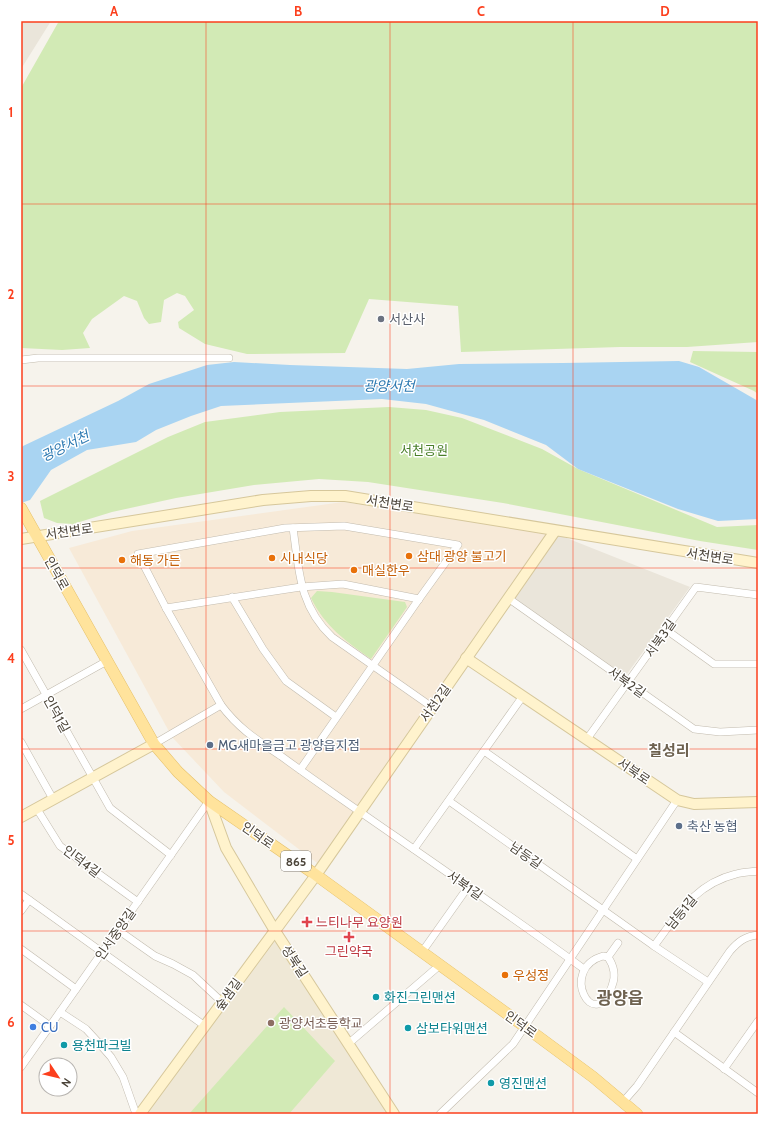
<svg xmlns="http://www.w3.org/2000/svg" width="779" height="1135" font-family="Cabin,'Noto Sans KR',sans-serif">
<style>
.residential{fill:#eae5da}
.commercial{fill:#f7ead8}
.education{fill:#efe8d6}
.green{fill:#d2eab5}
.water{fill:#a9d4f2}
.lines{fill:none;stroke-linecap:round;stroke-linejoin:round}
.street-casing{stroke:#c2bbae;stroke-width:8}
.secondary-casing{stroke:#d6c79b;stroke-width:12}
.primary-casing{stroke:#e6c16a;stroke-width:12}
.street{stroke:#fff;stroke-width:7}
.secondary{stroke:#fff3cd;stroke-width:10}
.primary{stroke:#ffe39c;stroke-width:11}
.grid{fill:none;stroke:#fc3f1d;stroke-width:1;stroke-opacity:0.55}
.worship-dot{fill:#6b7280;stroke:#fff;stroke-width:1.5}
.food-dot{fill:#e8710a;stroke:#fff;stroke-width:1.5}
.service-dot{fill:#5c6f8a;stroke:#fff;stroke-width:1.5}
.health-dot{fill:#e0444e;stroke:#fff;stroke-width:1.5}
.culture-dot{fill:#0f9aa8;stroke:#fff;stroke-width:1.5}
.education-dot{fill:#8d6e63;stroke:#fff;stroke-width:1.5}
.shop-dot{fill:#3f7fe0;stroke:#fff;stroke-width:1.5}
.labels{text-anchor:middle;dominant-baseline:central;stroke-width:3;stroke-linejoin:round;paint-order:stroke}
.shield{fill:#fff;stroke:#817c74;stroke-width:1}
.shield-label{font-size:12px;font-weight:bold;fill:#4b4439}
.worship-label{font-size:13px;fill:#5b616d;stroke:#fff;text-anchor:start}
.park-label{font-size:13px;fill:#4a7f2a;stroke:#fff}
.street-label{font-size:13px;fill:#4b4439;stroke:#fff}
.food-label{font-size:13px;fill:#c56008;stroke:#fff;text-anchor:start}
.service-label{font-size:13px;fill:#4e5e75;stroke:#fff;text-anchor:start}
.health-label{font-size:13px;fill:#be3a42;stroke:#fff;text-anchor:start}
.culture-label{font-size:13px;fill:#0d838f;stroke:#fff;text-anchor:start}
.education-label{font-size:13px;fill:#785e54;stroke:#fff;text-anchor:start}
.shop-label{font-size:13px;fill:#366cbe;stroke:#fff;text-anchor:start}
.water-label{font-size:14px;font-style:italic;fill:#2e7ab2;stroke:#fff}
.quarter-label{font-size:15px;font-weight:bold;fill:#6e6250;stroke:#fff}
.district-label{font-size:17px;font-weight:bold;fill:#6e6250;stroke:#fff}
.neatline{fill:none;stroke:#fc3f1d;stroke-width:1.5}
.grid-label{font-size:13px;text-anchor:middle;font-weight:bold;fill:#fc3f1d}
</style>
<rect width="100%" height="100%" fill="#f6f3ec"/>
<g class="residential">
<polygon points="21,21 51,21 21,69"/>
<polygon points="559,535 690,587 624,678 514,600"/>
</g>
<polygon class="commercial" points="343,502 547,532 317,863 224,792 172,737 69,548 132,531"/>
<polygon class="education" points="275,931 394,1114 140,1114"/>
<g class="green">
<polygon points="59,21 758,21 758,342 687,347 620,347 461,352 458,306 369,299 345,353 247,354 205,344 179,328 178,322 194,310 185,296 177,293 164,300 161,322 149,324 144,318 137,301 124,296 92,319 83,333 90,348 62,350 21,348 21,88"/>
<polygon points="693,351 758,352 758,394 754,391 690,362"/>
<polygon points="389,407 426,410 462,418 542,449 578,469 717,527 758,525 758,550 700,541 503,503 368,482 319,479 254,485 176,498 112,512 73,524 57,523 44,518 40,501 168,437 205,422 280,412"/>
<path d="M 317,591 L 332,592 L 405,602 L 407,607 L 371,659 C 346,641 325,627 311,598 Z"/>
<polygon points="284,1007 335,1061 289,1114 189,1114"/>
</g>
<polygon class="water" points="679,361 699,367 758,401 758,519 718,521 678,509 578,469 546,445 484,420 426,404 382,399 221,406 191,416 156,430 136,442 87,450 51,470 30,500 21,503 21,448 23,446 118,401 149,384 207,365 234,362 290,365 407,369 459,364 563,363"/>
<g class="lines">
<defs>
<g id="street">
<polyline points="21,360 38,358 229,358"/>
<path d="M 293,528 C 299,570 299,606 332,637 L 432,707"/>
<polyline points="232,597 263,649 286,681 336,717"/>
<polyline points="508,598 694,729 720,732 758,730"/>
<polyline points="166,608 301,587 343,584 419,599"/>
<polyline points="665,629 714,664 758,664"/>
<polyline points="21,650 110,808 171,855"/>
<polyline points="21,709 107,661"/>
<polyline points="587,739 696,587 758,595"/>
<polyline points="21,742 53,799"/>
<polyline points="154,744 221,705"/>
<polyline points="484,751 637,859"/>
<path d="M 300,770 L 419,599 L 458,545 L 344,526 L 285,528 L 138,554 L 166,608 L 221,705 C 239,729 257,740 281,756 C 300,770 320,784 340,798 C 422,855 504,911 584,969"/>
<polyline points="449,801 654,946 708,982"/>
<polyline points="37,809 60,846 138,902"/>
<polyline points="414,849 523,696"/>
<polyline points="21,894 205,1026"/>
<polyline points="21,911 29,900"/>
<polyline points="118,930 155,956 173,964 193,975 222,1002"/>
<path d="M 654,946 C 678,914 695,884 736,874 C 743,872 751,872 758,871"/>
<polyline points="21,949 76,989"/>
<polyline points="422,952 468,887"/>
<path d="M 603,956 L 608,957 C 614,966 616,976 612,986 C 594,1036 558,969 603,956 Z"/>
<polyline points="608,957 618,943"/>
<polyline points="21,1005 50,1026"/>
<polyline points="60,1012 86,1029 97,1041 111,1057 123,1077 136,1114"/>
<polyline points="674,1032 758,1093"/>
<polyline points="348,1044 440,965"/>
<polyline points="21,1067 209,801"/>
<polyline points="724,1069 758,1021"/>
<path d="M 623,1102 L 637,1086 L 730,951 C 738,942 745,936 758,935"/>
<polyline points="440,1114 513,1044 677,800"/>
</g>
<g id="secondary">
<polyline points="21,539 263,500 311,496 345,496 758,563"/>
<polyline points="466,658 677,800 694,804 758,802"/>
<polyline points="209,801 226,848 275,931 394,1114"/>
<polyline points="21,817 154,744"/>
<polyline points="140,1114 316,875 555,531"/>
</g>
<polyline id="primary" points="21,508 154,744 178,772 209,801 316,875 524,1026 593,1077 637,1114"/>
</defs>
<use href="#street" class="street-casing"/>
<use href="#secondary" class="secondary-casing"/>
<use href="#primary" class="primary-casing"/>
<use href="#street" class="street"/>
<use href="#secondary" class="secondary"/>
<use href="#primary" class="primary"/>
</g>
<path class="grid" d="M 206,21 L 206,1114M 390,21 L 390,1114M 573,21 L 573,1114M 21,204 L 758,204M 21,386 L 758,386M 21,568 L 758,568M 21,749 L 758,749M 21,931 L 758,931"/>
<circle class="worship-dot" cx="381" cy="319" r="4"/>
<g class="food-dot">
<circle cx="409" cy="556" r="4"/>
<circle cx="272" cy="558" r="4"/>
<circle cx="122" cy="560" r="4"/>
<circle cx="354" cy="570" r="4"/>
<circle cx="505" cy="975" r="4"/>
</g>
<g class="service-dot">
<circle cx="210" cy="745" r="4"/>
<circle cx="679" cy="826" r="4"/>
</g>
<g class="health-dot">
<path d="M305 916h4v4h4v4h-4v4h-4v-4h-4v-4h4z"/>
<path d="M347 931h4v4h4v4h-4v4h-4v-4h-4v-4h4z"/>
</g>
<g class="culture-dot">
<circle cx="376" cy="997" r="4"/>
<circle cx="408" cy="1028" r="4"/>
<circle cx="64" cy="1045" r="4"/>
<circle cx="491" cy="1083" r="4"/>
</g>
<circle class="education-dot" cx="271" cy="1023" r="4"/>
<circle class="shop-dot" cx="33" cy="1027" r="4"/>
<g class="labels">
<rect class="shield" x="281" y="851" width="30" height="20" rx="3"/>
<g class="shield-label">
<text x="296" y="861">865</text>
</g>
<g class="worship-label">
<text x="389" y="319">서산사</text>
</g>
<g class="park-label">
<text x="424" y="450">서천공원</text>
</g>
<g class="street-label">
<text transform="translate(390 503) rotate(9)">서천변로</text>
<text transform="translate(69 531) rotate(-8)">서천변로</text>
<text transform="translate(710 556) rotate(9)">서천변로</text>
<text transform="translate(57 573) rotate(61)">인덕로</text>
<text transform="translate(660 638) rotate(-55)">서북3길</text>
<text transform="translate(627 682) rotate(35)">서북2길</text>
<text transform="translate(435 703) rotate(-55)">서천2길</text>
<text transform="translate(57 714) rotate(61)">인덕1길</text>
<text transform="translate(634 771) rotate(34)">서북로</text>
<text transform="translate(258 835) rotate(35)">인덕로</text>
<text transform="translate(526 855) rotate(35)">남등길</text>
<text transform="translate(82 861) rotate(37)">인덕4길</text>
<text transform="translate(465 885) rotate(35)">서북1길</text>
<text transform="translate(681 912) rotate(-50)">남등1길</text>
<text transform="translate(115 934) rotate(-55)">인서중앙길</text>
<text transform="translate(295 961) rotate(57)">성북길</text>
<text transform="translate(228 994) rotate(-54)">숲샘길</text>
<text transform="translate(521 1024) rotate(36)">인덕로</text>
</g>
<g class="food-label">
<text x="417" y="556">삼대 광양 불고기</text>
<text x="280" y="558">시내식당</text>
<text x="130" y="560">해동 가든</text>
<text x="362" y="570">매실한우</text>
<text x="513" y="975">우성정</text>
</g>
<g class="service-label">
<text x="218" y="745">MG새마을금고 광양읍지점</text>
<text x="687" y="826">축산 농협</text>
</g>
<g class="health-label">
<text x="316" y="922">느티나무 요양원</text>
<text x="349" y="951" text-anchor="middle">그린약국</text>
</g>
<g class="culture-label">
<text x="384" y="997">화진그린맨션</text>
<text x="416" y="1028">삼보타워맨션</text>
<text x="72" y="1045">용천파크빌</text>
<text x="499" y="1083">영진맨션</text>
</g>
<g class="education-label">
<text x="279" y="1023">광양서초등학교</text>
</g>
<g class="shop-label">
<text x="41" y="1027">CU</text>
</g>
<g class="water-label">
<text x="389" y="386">광양서천</text>
<text transform="translate(65 446) rotate(-26)">광양서천</text>
</g>
<g class="quarter-label">
<text x="669" y="751">칠성리</text>
</g>
<g class="district-label">
<text x="620" y="998">광양읍</text>
</g>
</g>
<rect width="779" height="1135" fill="none" stroke="#ffffff" stroke-width="44"/>
<g transform="translate(58 1077) rotate(125)"><circle r="19" fill="#ffffff" stroke="#b7b4b0"/>
<path d="M0-3L7 15L0 10L-7 15Z" fill="#fc3f1d"/>
<text y="-6" font-size="11" font-weight="bold" text-anchor="middle" fill="#4b4439">N</text>
</g>
<rect x="22" y="22" width="735" height="1091" class="neatline"/>
<g class="grid-label">
<text x="114" y="16">A</text>
<text x="298" y="16">B</text>
<text x="481" y="16">C</text>
<text x="665" y="16">D</text>
<text x="11" y="117">1</text>
<text x="11" y="299">2</text>
<text x="11" y="481">3</text>
<text x="11" y="663">4</text>
<text x="11" y="845">5</text>
<text x="11" y="1027">6</text>
</g>
</svg>
